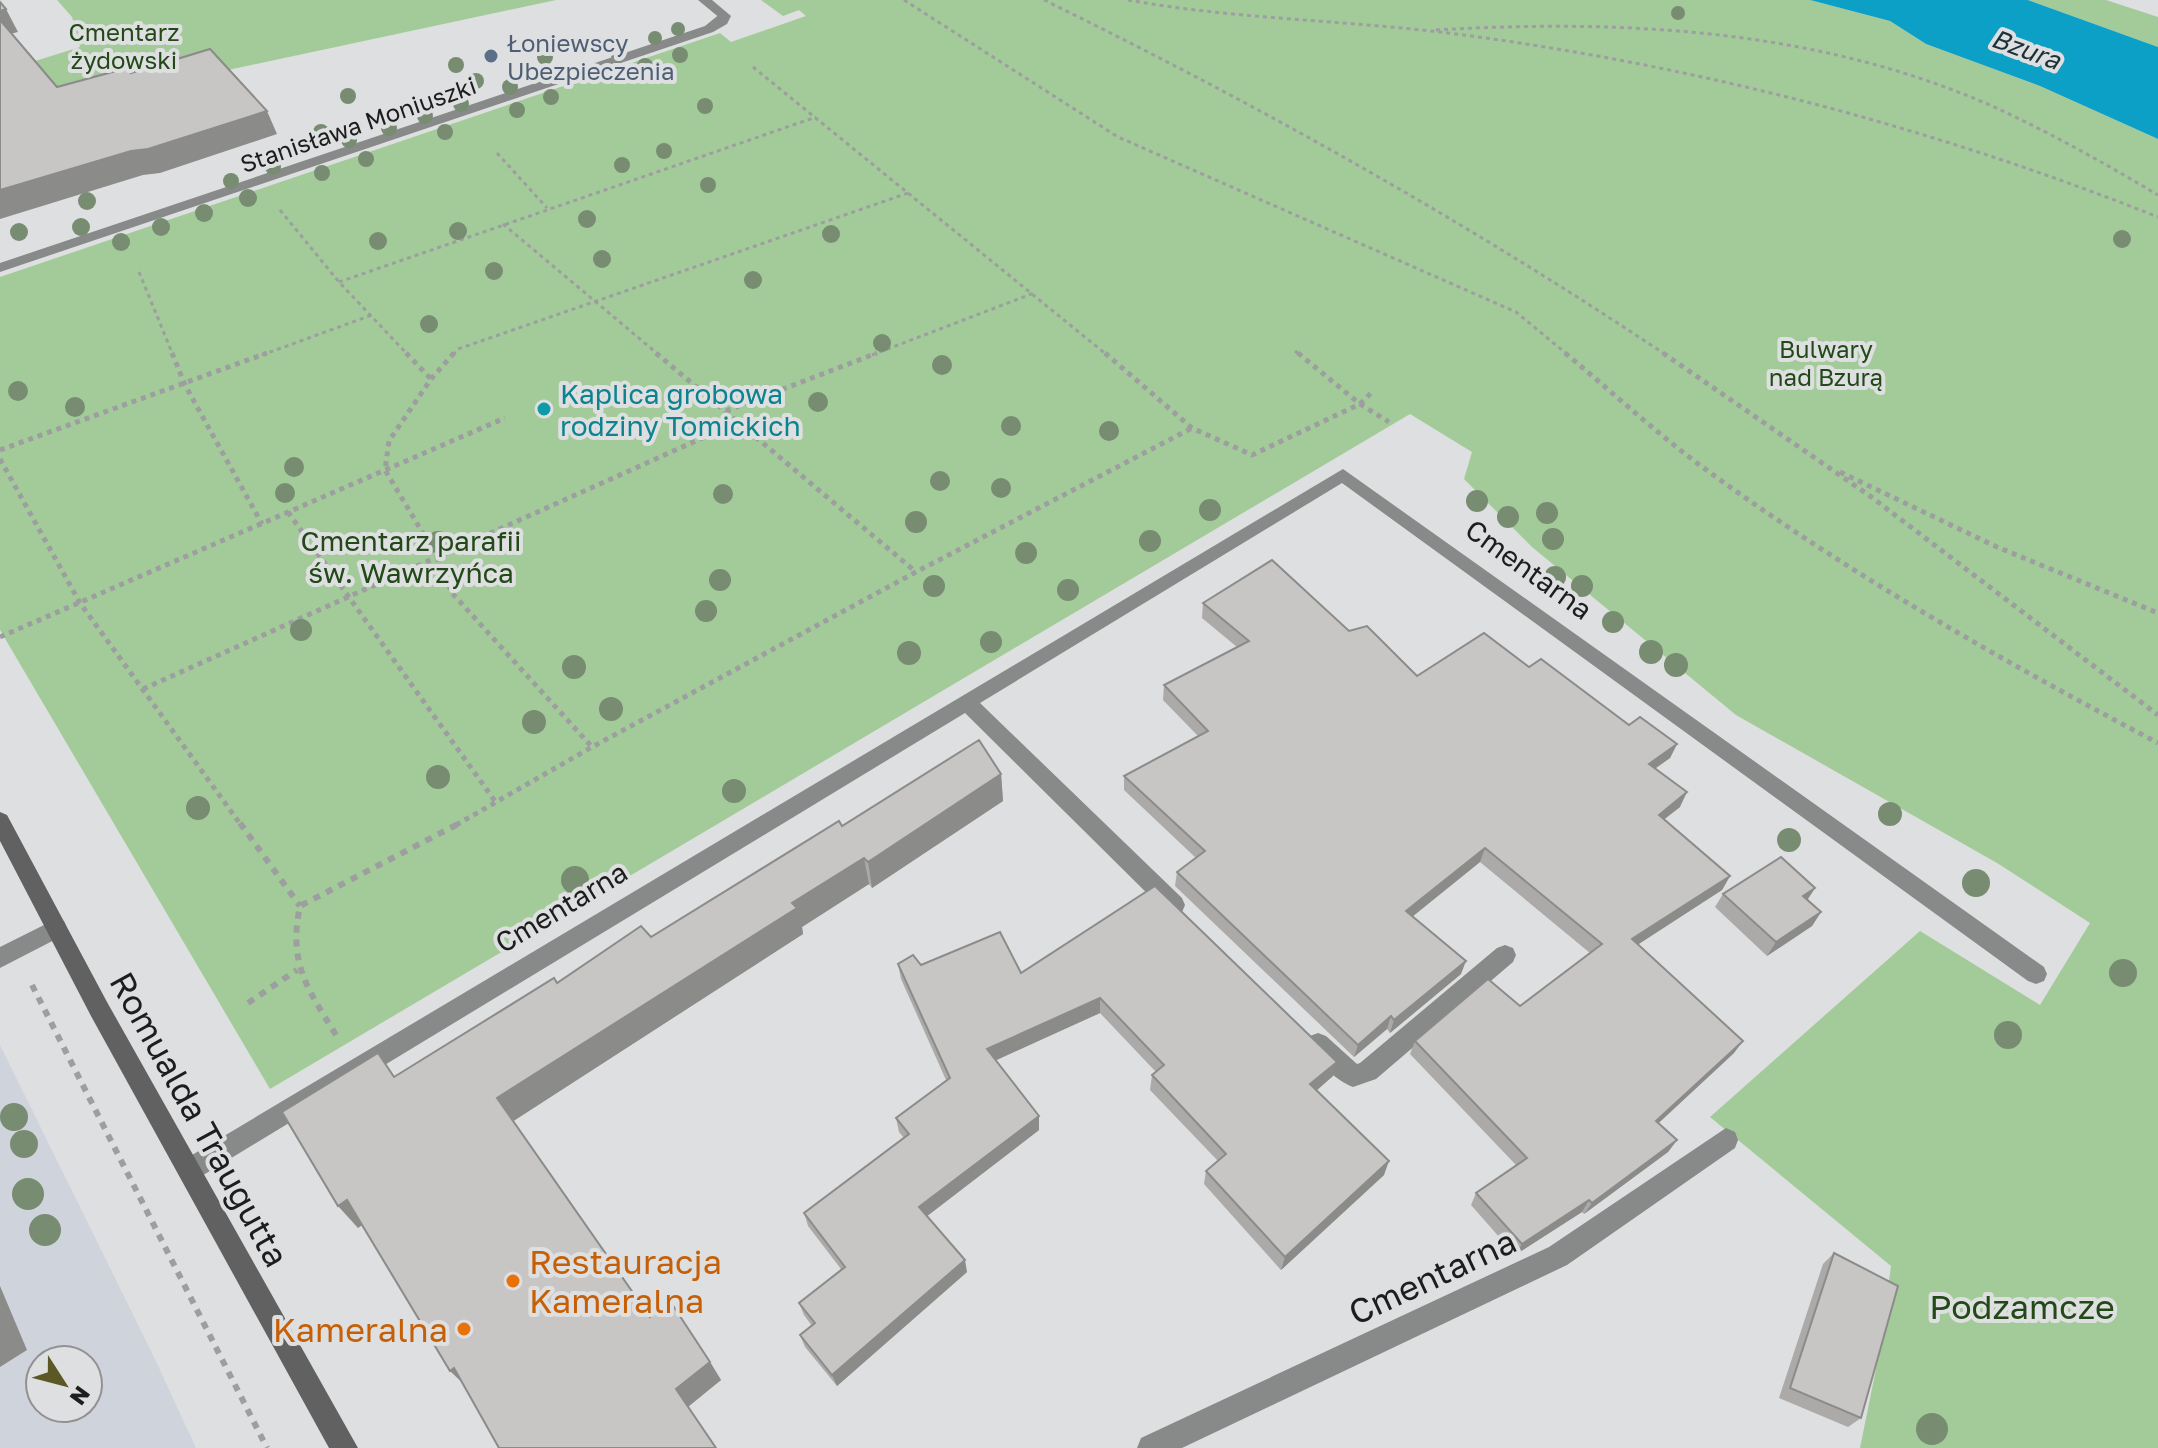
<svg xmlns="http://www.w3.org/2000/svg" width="2158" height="1448" font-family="'Golos Text',sans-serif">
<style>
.built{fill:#cfd4dc;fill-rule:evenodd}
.green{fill:#a3cb99}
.water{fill:#0da0c6}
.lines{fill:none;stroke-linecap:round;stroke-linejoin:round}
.path-far2{stroke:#9d9e9f;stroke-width:3;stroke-dasharray:4 4;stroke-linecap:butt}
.path-far1{stroke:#9d9e9f;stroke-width:5;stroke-dasharray:5 5;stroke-linecap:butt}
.path{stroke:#9d9e9f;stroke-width:6;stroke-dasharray:7 7;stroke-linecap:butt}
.lane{fill:#888989;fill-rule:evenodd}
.street{fill:#888989;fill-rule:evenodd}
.secondary{fill:#606160;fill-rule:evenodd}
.tree{fill:#778c71}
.wall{fill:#abaaa9}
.shaded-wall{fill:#8b8b89}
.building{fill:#c7c6c4;stroke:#8b8b89;stroke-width:2}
.service-dot{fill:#5c6f8a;stroke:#dedfe0;stroke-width:3}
.culture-dot{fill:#0f9aa8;stroke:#dedfe0;stroke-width:3}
.food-dot{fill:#e8710a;stroke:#dedfe0;stroke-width:3}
.labels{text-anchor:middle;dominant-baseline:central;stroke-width:8;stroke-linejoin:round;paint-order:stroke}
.far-park-label{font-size:24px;fill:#224917;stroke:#dedfe0}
.far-service-label{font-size:24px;fill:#4e5e75;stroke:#dedfe0;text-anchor:start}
.far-street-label{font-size:24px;fill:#1d1d1d;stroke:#dedfe0}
.far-water-label{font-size:26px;font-style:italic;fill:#1b3038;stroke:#dedfe0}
.culture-label{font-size:28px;fill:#0d838f;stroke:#dedfe0;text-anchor:start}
.park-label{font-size:28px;fill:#224917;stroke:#dedfe0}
.street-label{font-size:28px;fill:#1d1d1d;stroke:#dedfe0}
.near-street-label{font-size:34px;fill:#1d1d1d;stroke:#dedfe0}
.near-food-label{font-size:34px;fill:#c56008;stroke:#dedfe0;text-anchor:start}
.near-park-label{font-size:34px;fill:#224917;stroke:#dedfe0}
</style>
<rect width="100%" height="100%" fill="#dedfe0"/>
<path class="built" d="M 0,1045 L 153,1355 L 196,1448 L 0,1448 ZM 40,1360 L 88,1360 L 88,1408 L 40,1408 Z"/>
<g class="green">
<polygon points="57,0 556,0 64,105 0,72 80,47 72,17"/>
<polygon points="761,0 1810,0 1890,21 1926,44 2040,86 2158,139 2158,1448 1860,1448 1879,1354 1891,1266 1710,1117 1920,931 2040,1005 2090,923 1997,863 1736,715 1532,547 1464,479 1472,452 1410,414 270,1089 0,630 0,277 720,33 731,42 806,16 799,10 783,16"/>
<polygon points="2028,0 2106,0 2158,17 2158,47"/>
</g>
<polygon class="water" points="1810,0 2028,0 2158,47 2158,139 2040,86 1926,44 1890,21"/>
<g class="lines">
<g class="path-far2">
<polyline points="904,0 1118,137 1516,312 1568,355"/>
<path d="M 1044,0 C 1259,105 1467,222 1666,355"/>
<path d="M 1128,0 C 1239,20 1352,20 1464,35 C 1703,67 1934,128 2158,217"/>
<path d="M 1436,30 C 1624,19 1817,29 1992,106 C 2049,132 2104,163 2158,195"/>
<polyline points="753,67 1107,355"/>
<polyline points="497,153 547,208"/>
<polyline points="280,210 339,282 408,355"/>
<polyline points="503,224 659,355"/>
<polyline points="139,272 173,355"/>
<polyline points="339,282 816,117"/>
<polyline points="1295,351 1300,355"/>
<polyline points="262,355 372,315"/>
<polyline points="453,355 458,349 911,192"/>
<polyline points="872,355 1034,293"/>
</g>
<g class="path-far1">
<polyline points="172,353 185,385 262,524"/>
<polyline points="406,353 431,379"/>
<polyline points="454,353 431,379 389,441 385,470 436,555 452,593 592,747"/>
<polyline points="656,353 916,572"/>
<polyline points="1105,353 1192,428 1252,455 1360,404 1373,391"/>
<polyline points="1298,353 1360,404 1389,422"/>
<path d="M 1565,353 C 1610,390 1654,431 1701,466 C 1847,573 1999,659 2158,743"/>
<polyline points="1663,353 1870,496 2158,715"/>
<polyline points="726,411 877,353"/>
<polyline points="0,450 267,353"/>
<polyline points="0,459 80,603 241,825"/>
<polyline points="1840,472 1997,547 2158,613"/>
<polyline points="288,512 497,804"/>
<polyline points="0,637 505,418"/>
<polyline points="143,689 738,422"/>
<polyline points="456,825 592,747 916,572 1192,428"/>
</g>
<g class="path">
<polyline points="240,823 300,906"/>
<polyline points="32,985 267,1448"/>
<polyline points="248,1003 297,970"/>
<path d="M 336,1035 C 307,988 288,963 300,906 L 460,823"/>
</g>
<polygon class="lane" points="698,0 712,0 731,16 721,19"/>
<g class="street">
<polygon points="721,13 731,16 727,24 713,32 0,272 0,263 705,26"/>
<polygon points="1343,469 2044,967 2047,974 2044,981 2036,984 2028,981 1342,483 980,703 1182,898 1185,905 1182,912 1174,914 1166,912 965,713 200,1177 191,1181 182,1177 179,1169 182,1161"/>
<polygon points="56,919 64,921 67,928 64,935 0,968 0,947"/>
<path d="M 1505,945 L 1513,948 L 1516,955 L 1513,962 L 1376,1079 L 1353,1087 C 1337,1081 1313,1060 1306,1044 L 1310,1036 L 1318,1033 L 1326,1036 L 1357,1064 L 1360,1063 L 1497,948 Z"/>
<polygon points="1726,1128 1735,1132 1738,1140 1735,1148 1567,1265 1182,1448 1137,1448 1141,1438 1549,1247"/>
</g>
<polygon class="secondary" points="0,812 7,815 107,1002 358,1448 329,1448 91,1016 0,841"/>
</g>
<g class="tree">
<circle cx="1678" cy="13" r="7"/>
<circle cx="678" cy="29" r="7"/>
<circle cx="655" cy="38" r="7"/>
<circle cx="617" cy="51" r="8"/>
<circle cx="680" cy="55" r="8"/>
<circle cx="545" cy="57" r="8"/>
<circle cx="456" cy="65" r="8"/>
<circle cx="645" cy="66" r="8"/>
<circle cx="615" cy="76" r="8"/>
<circle cx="476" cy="81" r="8"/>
<circle cx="510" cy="87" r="8"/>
<circle cx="348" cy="96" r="8"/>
<circle cx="551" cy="97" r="8"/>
<circle cx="461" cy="104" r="8"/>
<circle cx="705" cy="106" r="8"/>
<circle cx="517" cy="110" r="8"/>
<circle cx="425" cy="116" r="8"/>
<circle cx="389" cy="128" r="8"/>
<circle cx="321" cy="132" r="8"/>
<circle cx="445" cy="132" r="8"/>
<circle cx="349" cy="140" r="8"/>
<circle cx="664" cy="151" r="8"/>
<circle cx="366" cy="159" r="8"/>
<circle cx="622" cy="165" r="8"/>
<circle cx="273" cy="167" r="8"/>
<circle cx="322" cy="173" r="8"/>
<circle cx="231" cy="181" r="8"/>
<circle cx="708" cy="185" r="8"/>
<circle cx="248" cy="198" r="9"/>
<circle cx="87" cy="201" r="9"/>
<circle cx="204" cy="213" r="9"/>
<circle cx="587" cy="219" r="9"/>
<circle cx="81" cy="227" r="9"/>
<circle cx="161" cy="227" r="9"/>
<circle cx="458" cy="231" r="9"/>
<circle cx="19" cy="232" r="9"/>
<circle cx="831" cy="234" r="9"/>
<circle cx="2122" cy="239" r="9"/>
<circle cx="378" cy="241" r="9"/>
<circle cx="121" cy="242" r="9"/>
<circle cx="602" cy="259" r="9"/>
<circle cx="494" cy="271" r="9"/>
<circle cx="753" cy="280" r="9"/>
<circle cx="429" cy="324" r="9"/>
<circle cx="882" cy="343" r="9"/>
<circle cx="942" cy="365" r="10"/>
<circle cx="18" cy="391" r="10"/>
<circle cx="818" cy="402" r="10"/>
<circle cx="75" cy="407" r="10"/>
<circle cx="1011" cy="426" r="10"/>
<circle cx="1109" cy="431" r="10"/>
<circle cx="294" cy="467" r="10"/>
<circle cx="940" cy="481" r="10"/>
<circle cx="1001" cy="488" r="10"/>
<circle cx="285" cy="493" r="10"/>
<circle cx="723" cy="494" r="10"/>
<circle cx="1477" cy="501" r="11"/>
<circle cx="1210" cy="510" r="11"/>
<circle cx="1547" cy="513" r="11"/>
<circle cx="1508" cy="517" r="11"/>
<circle cx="916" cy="522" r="11"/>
<circle cx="1553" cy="539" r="11"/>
<circle cx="1150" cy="541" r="11"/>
<circle cx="438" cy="542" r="11"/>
<circle cx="1026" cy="553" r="11"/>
<circle cx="1555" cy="577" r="11"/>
<circle cx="720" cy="580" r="11"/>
<circle cx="934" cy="586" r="11"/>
<circle cx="1582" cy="586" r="11"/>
<circle cx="1068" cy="590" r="11"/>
<circle cx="706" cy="611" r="11"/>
<circle cx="1613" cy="622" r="11"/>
<circle cx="301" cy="630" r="11"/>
<circle cx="991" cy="642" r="11"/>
<circle cx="1651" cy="652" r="12"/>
<circle cx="909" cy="653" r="12"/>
<circle cx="1676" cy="665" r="12"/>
<circle cx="574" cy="667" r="12"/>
<circle cx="611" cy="709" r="12"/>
<circle cx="534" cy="722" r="12"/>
<circle cx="438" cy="777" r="12"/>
<circle cx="734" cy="791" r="12"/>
<circle cx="198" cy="808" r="12"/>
<circle cx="1890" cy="814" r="12"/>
<circle cx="1789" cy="840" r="12"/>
<circle cx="575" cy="880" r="14"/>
<circle cx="1976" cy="883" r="14"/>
<circle cx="2123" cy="973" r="14"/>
<circle cx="2008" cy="1035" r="14"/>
<circle cx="14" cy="1117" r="14"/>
<circle cx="24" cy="1144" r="14"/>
<circle cx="28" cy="1194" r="16"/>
<circle cx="45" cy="1230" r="16"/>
<circle cx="1932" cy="1429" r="16"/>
</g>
<g class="wall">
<polygon points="1203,603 1349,631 1417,676 1529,667 1629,725 1677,744 1670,758 1655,768 1680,807 1664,819 1730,876 1722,890 1638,944 1734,1053 1658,1123 1677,1140 1668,1152 1584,1214 1582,1212 1515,1255 1471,1205 1476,1193 1516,1165 1410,1054 1415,1041 1520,1006 1590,953 1480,862 1413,916 1461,974 1390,1033 1387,1029 1354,1057 1175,886 1177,872 1196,858 1124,790 1124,776 1198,736 1163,700 1164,685 1237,647 1202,618"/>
<polygon points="1001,774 1003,801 872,888 869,884 802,927 803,934 513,1121 650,1317 710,1362 721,1380 688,1406 462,1382 362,1225 358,1228 378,1053 395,1077 557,983 651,937 842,826"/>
<polygon points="1155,886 1333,1076 1316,1090 1384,1175 1281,1270 1204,1184 1206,1171 1218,1161 1150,1090 1152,1075 1156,1072 1100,1013 995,1060 1039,1130 927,1216 967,1272 837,1386 805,1347 800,1335 812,1326 804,1315 799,1303 841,1269 808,1226 804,1213 904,1138 899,1132 896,1118 946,1080 901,979 898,964 1021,973"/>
<polygon points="1815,888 1807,900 1821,912 1812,926 1767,956 1715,907 1723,894"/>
<polygon points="1834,1253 1861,1418 1848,1427 1779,1398 1823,1264"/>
</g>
<g class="shaded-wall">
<polygon points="6,9 18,32 6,35 0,24 0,11"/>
<polygon points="267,111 277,134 160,173 143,175 0,219 0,190"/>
<polygon points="1677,744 1670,758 1642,778 1649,764"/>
<polygon points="1001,774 1003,801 872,888 868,862"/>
<polygon points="1687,792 1680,807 1652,829 1659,815"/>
<polygon points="1485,848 1480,862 1402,925 1406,911"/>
<polygon points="864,858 869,884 802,927 803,934 512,1122 497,1098 792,903"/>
<polygon points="1730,876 1722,890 1625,953 1632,939"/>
<polygon points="1815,888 1806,902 1803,896"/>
<polygon points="1821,912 1812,926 1767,956 1776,942"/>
<polygon points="1466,961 1461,974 1390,1033 1394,1020"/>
<polygon points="1100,998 1100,1013 988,1064 987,1049"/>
<polygon points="1391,1016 1387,1029 1354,1057 1358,1045"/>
<polygon points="1743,1041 1734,1053 1648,1133 1656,1121"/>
<polygon points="1337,1062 1333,1076 1307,1099 1310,1084"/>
<polygon points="1039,1116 1039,1130 922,1220 919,1207"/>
<polygon points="1677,1140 1668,1152 1584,1214 1592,1203"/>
<polygon points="1389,1161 1384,1175 1281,1270 1285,1257"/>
<polygon points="347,1200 367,1221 358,1228 338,1206"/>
<polygon points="1589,1200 1582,1212 1515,1255 1522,1244"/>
<polygon points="965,1260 967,1272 837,1386 832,1375"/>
<polygon points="0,1286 27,1350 0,1367"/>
<polygon points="710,1362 721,1380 688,1407 676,1389"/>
<polygon points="454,1368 469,1389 450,1371"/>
</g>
<g class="building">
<polygon points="0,2 6,9 0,11"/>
<polygon points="0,20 57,87 127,68 131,73 210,49 267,111 148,149 131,151 0,190"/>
<polygon points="1272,560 1349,631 1367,626 1417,676 1484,633 1529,667 1541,659 1629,725 1640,717 1677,744 1649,764 1687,792 1659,815 1730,876 1632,939 1743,1041 1656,1121 1677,1140 1592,1203 1589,1200 1522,1244 1476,1193 1527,1158 1415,1041 1488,979 1520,1006 1602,944 1485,848 1406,911 1466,961 1394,1020 1391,1016 1358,1045 1177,872 1205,851 1124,776 1208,731 1164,685 1249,641 1203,603"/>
<polygon points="979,740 1001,774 868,862 864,858 792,903 797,908 497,1098 650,1317 670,1301 710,1362 676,1389 716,1448 499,1448 454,1368 450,1371 347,1200 338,1206 282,1112 378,1053 394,1077 554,978 557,983 641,926 651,937 839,821 842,826"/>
<polygon points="1781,857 1815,888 1803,896 1821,912 1776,942 1723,894"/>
<polygon points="1155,886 1337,1062 1310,1084 1389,1161 1285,1257 1206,1171 1226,1154 1152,1075 1164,1065 1100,998 987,1049 1039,1116 919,1207 965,1260 832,1375 800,1335 815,1323 799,1303 845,1267 804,1213 909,1134 896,1118 950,1078 898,964 913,955 921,965 1000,932 1021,973"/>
<polygon points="1834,1253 1898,1286 1861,1418 1790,1388"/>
</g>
<circle class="service-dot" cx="491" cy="56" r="8"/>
<circle class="culture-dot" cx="544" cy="409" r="8"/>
<g class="food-dot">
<circle cx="513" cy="1281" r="8"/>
<circle cx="464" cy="1329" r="8"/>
</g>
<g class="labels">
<g class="far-park-label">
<text x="124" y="31">Cmentarz<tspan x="124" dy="28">żydowski</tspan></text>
<text x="1826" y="348">Bulwary<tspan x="1826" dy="28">nad Bzurą</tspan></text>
</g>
<g class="far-service-label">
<text x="507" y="42">Łoniewscy<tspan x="507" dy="28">Ubezpieczenia</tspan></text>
</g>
<g class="far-street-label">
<text transform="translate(358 124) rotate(-19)">Stanisława Moniuszki</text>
</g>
<g class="far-water-label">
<text transform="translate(2026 49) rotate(20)">Bzura</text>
</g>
<g class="culture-label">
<text x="560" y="393">Kaplica grobowa<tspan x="560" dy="32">rodziny Tomickich</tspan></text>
</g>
<g class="park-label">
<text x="411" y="540">Cmentarz parafii<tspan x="411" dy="32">św. Wawrzyńca</tspan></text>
</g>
<g class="street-label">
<text transform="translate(1529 569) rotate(36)">Cmentarna</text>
<text transform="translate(561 907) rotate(-31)">Cmentarna</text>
</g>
<g class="near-street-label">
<text transform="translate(200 1119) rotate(61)">Romualda Traugutta</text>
<text transform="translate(1432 1276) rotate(-25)">Cmentarna</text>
</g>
<g class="near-food-label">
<text x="529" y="1261">Restauracja<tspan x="529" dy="39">Kameralna</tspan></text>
<text x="448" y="1329" text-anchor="end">Kameralna</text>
</g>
<g class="near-park-label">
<text x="2022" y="1306">Podzamcze</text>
</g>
</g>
<g transform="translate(64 1384) rotate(126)"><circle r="38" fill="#dedfe0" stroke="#919192" stroke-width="2"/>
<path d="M0-6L14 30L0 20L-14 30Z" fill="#5b5825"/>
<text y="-12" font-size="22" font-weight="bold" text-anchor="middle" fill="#1d1d1d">N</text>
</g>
</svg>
